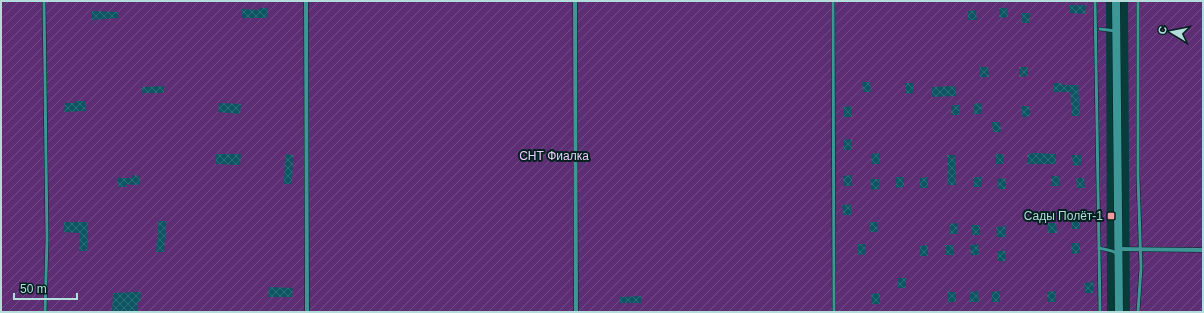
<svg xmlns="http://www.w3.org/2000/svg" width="1204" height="313" font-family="Helvetica,sans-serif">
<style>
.garden{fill:url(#garden-furrows)}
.building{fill:url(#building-cross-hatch)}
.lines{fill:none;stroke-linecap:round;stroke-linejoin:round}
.lane-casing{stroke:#042120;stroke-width:4}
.street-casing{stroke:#042120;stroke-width:5}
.secondary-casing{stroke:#042120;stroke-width:9}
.lane{stroke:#3c9796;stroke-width:3}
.street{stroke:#3c9796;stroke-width:4}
.secondary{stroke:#3c9796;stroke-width:8}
.poi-dot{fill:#f49aa3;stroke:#042120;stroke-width:1.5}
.labels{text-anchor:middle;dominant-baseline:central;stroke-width:4;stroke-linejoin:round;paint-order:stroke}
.park-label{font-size:12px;fill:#eacdf9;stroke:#042120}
.poi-label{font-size:12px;fill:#b3dcda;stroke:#042120;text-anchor:end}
</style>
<defs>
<pattern id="garden-furrows" width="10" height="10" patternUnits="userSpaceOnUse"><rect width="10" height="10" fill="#5e2e74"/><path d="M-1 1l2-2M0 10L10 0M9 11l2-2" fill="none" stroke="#734c87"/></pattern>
<pattern id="building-cross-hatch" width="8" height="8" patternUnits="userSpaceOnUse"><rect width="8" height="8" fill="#0d5562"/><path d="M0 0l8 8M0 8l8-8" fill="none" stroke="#2e6d78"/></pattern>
</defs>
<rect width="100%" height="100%" fill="#083c3b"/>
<g class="garden">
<polygon points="1,1 1106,1 1107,312 1,312"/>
<polygon points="1128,1 1203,1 1203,312 1130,312"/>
</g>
<g class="building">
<polygon points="1069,5 1086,5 1086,14 1069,13"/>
<polygon points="259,8 267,8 267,18 242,18 242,9 259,10"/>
<polygon points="999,8 1007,8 1008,17 999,18"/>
<polygon points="976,10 977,20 968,20 968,11"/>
<polygon points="92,11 118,12 118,18 92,20"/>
<rect x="1021" y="13" width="9" height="10"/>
<polygon points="980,67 988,67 989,77 980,77"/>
<polygon points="1019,67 1028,67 1028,76 1019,77"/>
<polygon points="862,82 870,82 871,92 863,92"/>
<polygon points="905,83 913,83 913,93 905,94"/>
<polygon points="1053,83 1061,83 1062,85 1078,85 1080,116 1072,116 1070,92 1053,92"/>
<polygon points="164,86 164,93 142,93 142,87"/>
<polygon points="955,86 956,96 932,97 932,87"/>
<polygon points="75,101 85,101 85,111 64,112 65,103 75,103"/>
<polygon points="219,103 241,104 240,114 218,112"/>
<polygon points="981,103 981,114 973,114 973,104"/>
<rect x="951" y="105" width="8" height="10"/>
<polygon points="852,106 852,117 844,117 844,107"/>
<polygon points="1021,106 1030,106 1030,116 1022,117"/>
<polygon points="992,122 1000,122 1001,132 993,132"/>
<polygon points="852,139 852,150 844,150 844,140"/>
<polygon points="880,153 880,164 872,164 871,154"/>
<polygon points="1035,153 1056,154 1056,164 1027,164 1027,154"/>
<polygon points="216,154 241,154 240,165 216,164"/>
<polygon points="285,154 293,155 292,184 284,184"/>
<rect x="996" y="154" width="8" height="10"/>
<polygon points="947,155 955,155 956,185 948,185"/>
<polygon points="1072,155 1081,155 1081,165 1073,166"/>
<polygon points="132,175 140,176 139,185 126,184 126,187 118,187 118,178 132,178"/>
<polygon points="852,175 852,186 844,186 843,176"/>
<polygon points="1051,176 1059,176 1060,186 1051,186"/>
<polygon points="896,177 904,177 904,187 896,188"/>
<polygon points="928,177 928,188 920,188 920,178"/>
<rect x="973" y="177" width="8" height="10"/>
<polygon points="1006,178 1006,189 998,189 997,179"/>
<polygon points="1076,178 1084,178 1085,188 1077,188"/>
<polygon points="870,179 879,179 879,189 871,190"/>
<polygon points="851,204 851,215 843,215 842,205"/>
<rect x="1072" y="219" width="8" height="10"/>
<polygon points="158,221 166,221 164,252 156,252"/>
<polygon points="64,222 88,222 87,251 79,251 80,233 64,232"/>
<rect x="869" y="222" width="8" height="10"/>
<polygon points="957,223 957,234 949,234 949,224"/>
<polygon points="1048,223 1056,223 1057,233 1048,233"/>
<rect x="972" y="225" width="8" height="10"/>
<polygon points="1005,226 1005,237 997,237 996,227"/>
<polygon points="1071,243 1080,243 1080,253 1072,254"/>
<polygon points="857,244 865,244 865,254 857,255"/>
<polygon points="978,244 979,255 971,255 970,245"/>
<polygon points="928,245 928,256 920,256 920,246"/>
<polygon points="945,245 953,245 954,255 945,255"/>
<rect x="997" y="251" width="8" height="10"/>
<rect x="898" y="278" width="8" height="10"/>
<polygon points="1093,282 1093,293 1085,293 1084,283"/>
<polygon points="269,287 293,288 292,297 268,297"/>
<polygon points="978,291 979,302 970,302 970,292"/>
<polygon points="1000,291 1000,302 992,302 992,292"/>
<polygon points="1055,291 1056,302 1047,302 1047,292"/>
<polygon points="133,292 141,292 140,302 137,302 137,312 112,312 113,293"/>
<rect x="948" y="292" width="8" height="10"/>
<polygon points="880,293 880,304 872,304 871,294"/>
<polygon points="641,296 641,303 620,303 620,297"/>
</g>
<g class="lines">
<defs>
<g id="lane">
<polyline points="44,1 47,239 45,312"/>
<polyline points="833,1 834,312"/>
<polyline points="1095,1 1100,312"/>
<polyline points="1100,29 1116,31"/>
<polyline points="1099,248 1112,251 1118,254"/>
<polyline points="1138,312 1141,268 1138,177 1138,1"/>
</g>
<g id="street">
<polyline points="306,1 307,312"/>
<polyline points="575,1 576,312"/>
<polyline points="1118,249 1203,250"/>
</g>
<polyline id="secondary" points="1116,1 1119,312"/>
</defs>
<use href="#lane" class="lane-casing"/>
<use href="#street" class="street-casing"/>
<use href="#secondary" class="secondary-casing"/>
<use href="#lane" class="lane"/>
<use href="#street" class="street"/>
<use href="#secondary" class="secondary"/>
</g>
<rect class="poi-dot" x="1107" y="212" width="8" height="8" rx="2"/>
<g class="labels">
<g class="park-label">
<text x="554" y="156">СНТ Фиалка</text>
</g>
<g class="poi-label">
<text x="1103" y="216">Сады Полёт-1</text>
</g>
</g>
<rect width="1204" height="313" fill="none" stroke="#b3dcda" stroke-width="4"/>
<g transform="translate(1172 32) rotate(280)" stroke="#042120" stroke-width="3" paint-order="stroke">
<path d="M0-3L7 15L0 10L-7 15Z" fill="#b3dcda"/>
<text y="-6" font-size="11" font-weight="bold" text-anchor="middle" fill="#b3dcda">С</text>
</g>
<path d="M14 293v6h63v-6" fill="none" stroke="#b3dcda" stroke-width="2"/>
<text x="20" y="293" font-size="12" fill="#b3dcda" stroke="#042120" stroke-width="3" paint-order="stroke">50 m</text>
</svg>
